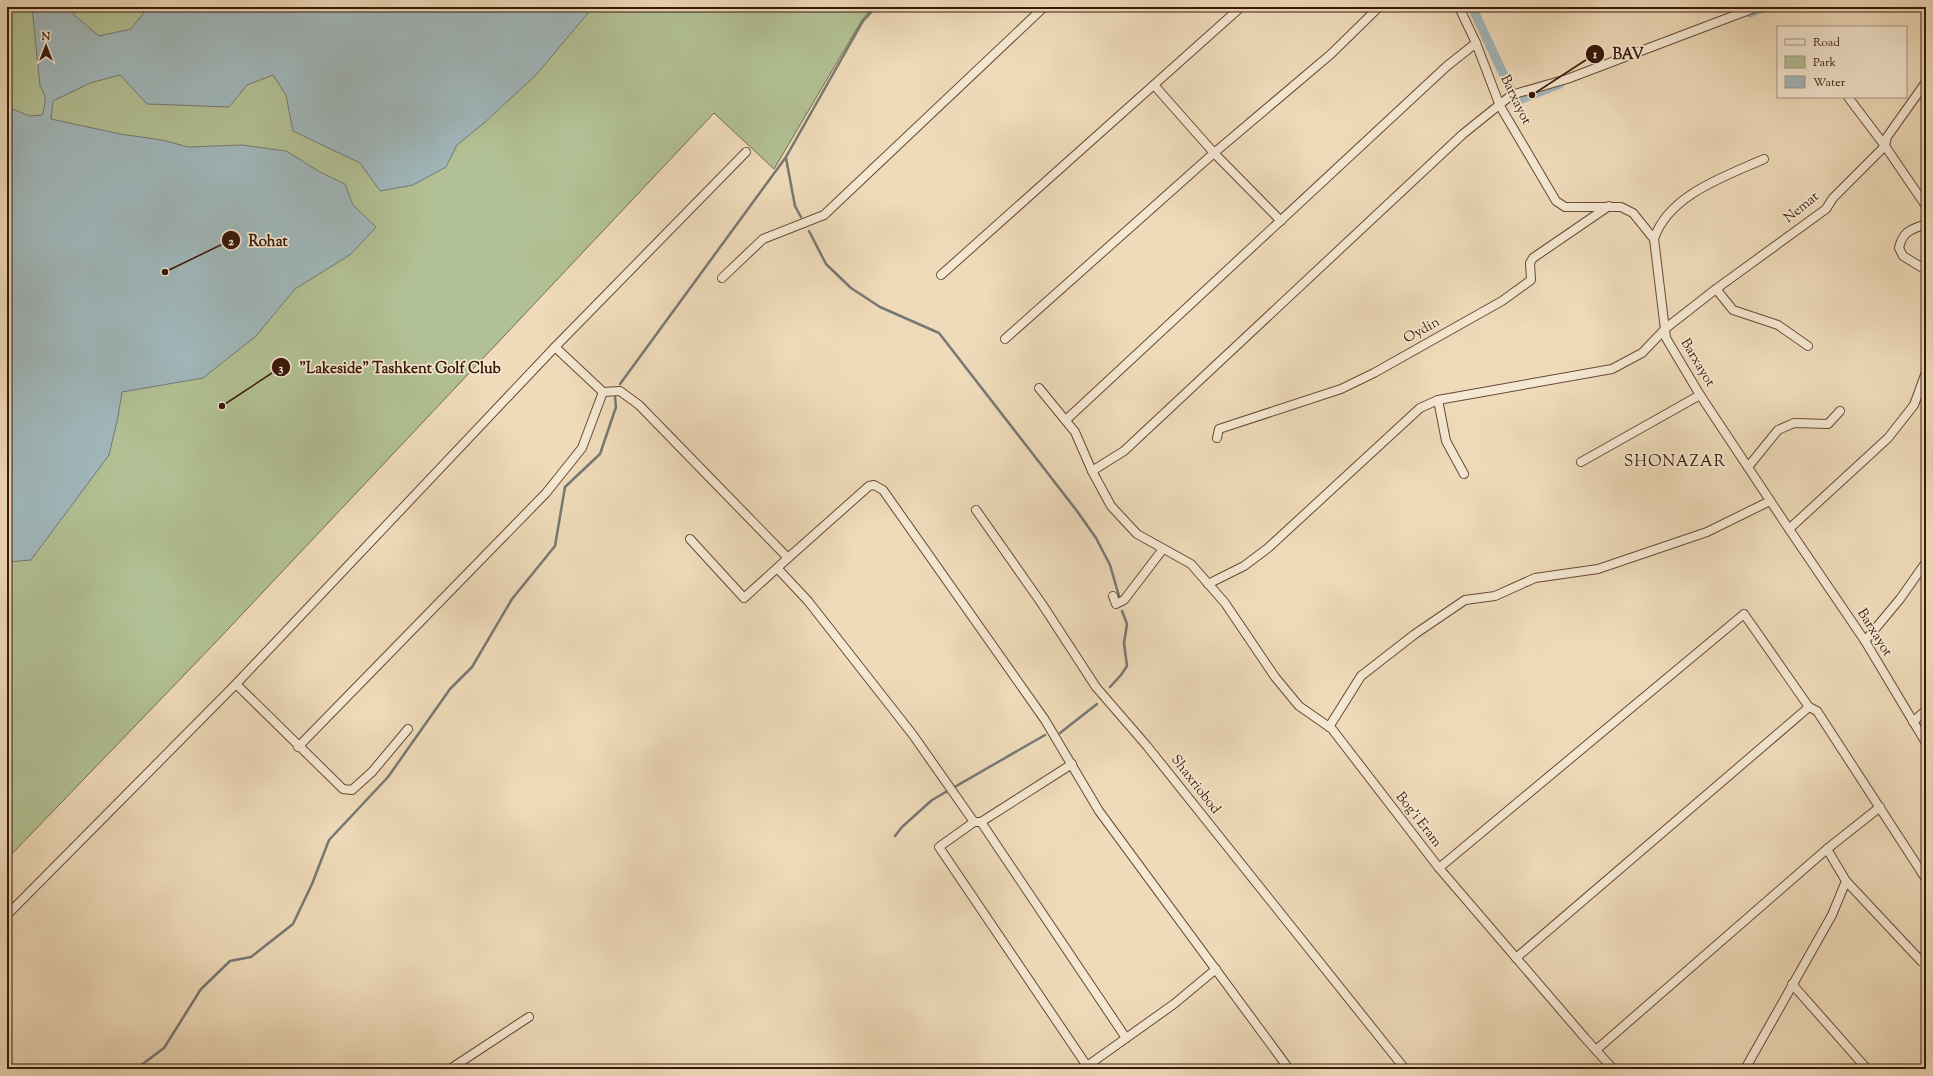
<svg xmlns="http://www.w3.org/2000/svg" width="1933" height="1076" font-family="'Sorts Mill Goudy',serif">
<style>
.green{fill:#b2c195;stroke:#766c4f}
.water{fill:#a0b8bc;stroke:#777874}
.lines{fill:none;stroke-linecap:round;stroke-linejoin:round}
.stream{stroke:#777874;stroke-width:2.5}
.canal{stroke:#a0b8bc;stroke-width:9}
.street-casing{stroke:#674935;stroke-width:10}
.street{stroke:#f5e8d2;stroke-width:8}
.labels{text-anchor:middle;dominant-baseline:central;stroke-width:3.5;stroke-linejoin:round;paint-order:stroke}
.street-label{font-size:14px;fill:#3a1809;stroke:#f5e8d2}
.quarter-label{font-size:16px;letter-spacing:1px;fill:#3a1809;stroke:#f5e8d2}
.leader{fill:none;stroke:#3a1809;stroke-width:1.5}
.callout-dot{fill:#3a1809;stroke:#f5e8d2;stroke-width:1.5}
.mark-label{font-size:12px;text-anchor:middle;font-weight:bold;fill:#fff}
.callout-label{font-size:15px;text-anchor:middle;font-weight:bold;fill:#3a1809;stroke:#f5e8d2;stroke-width:3.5;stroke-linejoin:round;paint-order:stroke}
</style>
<rect width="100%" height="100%" fill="#efdbba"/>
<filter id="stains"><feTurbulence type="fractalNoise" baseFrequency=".005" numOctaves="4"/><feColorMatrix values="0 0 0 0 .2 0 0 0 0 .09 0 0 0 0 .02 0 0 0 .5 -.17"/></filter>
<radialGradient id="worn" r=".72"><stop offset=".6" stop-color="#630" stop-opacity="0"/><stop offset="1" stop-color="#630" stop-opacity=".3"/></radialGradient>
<polygon class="green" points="7,7 873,7 862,20 774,169 714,113 214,644 7,859"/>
<path class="water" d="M 32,7 L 75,7 L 73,14 L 99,36 L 131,29 L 148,7 L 593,7 L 536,75 L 484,123 L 457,145 L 446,167 L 413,185 L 380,191 L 360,163 L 293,131 L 286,95 L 273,75 L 247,85 L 229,107 L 147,104 L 120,75 L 90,83 L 53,101 L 51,119 L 120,134 L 162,140 L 188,147 L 242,145 L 286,151 L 320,172 L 345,184 L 353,205 L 376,227 L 351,254 L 295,289 L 256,336 L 203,378 L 122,392 L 118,417 L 109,455 L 31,560 L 7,562 L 7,107 L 30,116 L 42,115 C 46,104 47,96 40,86 Z"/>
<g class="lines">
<g class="stream">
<polyline points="786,158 795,206 801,217"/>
<polyline points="809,231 826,264 851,288 880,307 939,333 1077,511 1096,538 1110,565 1119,596"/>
<polyline points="620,384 786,157 863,21 876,7"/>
<polyline points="1110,687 1121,675 1127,666 1124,643 1127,624 1122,611"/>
<polyline points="1060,733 1097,704"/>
<polyline points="895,836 902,827 932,800 1045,735"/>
<polyline points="136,1069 164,1048 201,989 230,961 251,957 293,924 312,884 329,840 388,777 450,689 472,667 512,599 555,546 565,487 600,454 616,407 615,397"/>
</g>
<g class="canal">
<polyline points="1472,7 1516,101 1560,84"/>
<polyline points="1750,13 1765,7"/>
</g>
<defs>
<g id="street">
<polyline points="1459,7 1476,43 1500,106 1556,201 1565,207 1621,207 1633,213 1654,239 1666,338 1700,395 1789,529 1865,641 1926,743"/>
<polyline points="1154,85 1214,153 1281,221"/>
<polyline points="1848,97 1885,146 1926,206"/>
<path d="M 1926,224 C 1910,230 1903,231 1899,248 L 1903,256 L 1926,270"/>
<path d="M 1654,239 C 1668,195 1726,176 1764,159"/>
<polyline points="941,275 1241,7"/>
<polyline points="722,278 763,239 824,215 1044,7"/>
<polyline points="1716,289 1733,310 1778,325 1808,346"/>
<polyline points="1005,339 1214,153 1331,54 1379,7"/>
<polyline points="1039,388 1075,432 1092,471 1111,506 1137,534 1191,564 1225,603 1275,677 1299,706 1332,729 1439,868 1585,1038 1613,1069"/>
<polyline points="603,392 620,391 639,405 788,558 869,486 874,485 883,490 1045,720 1099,811 1289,1069"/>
<polyline points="1438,400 1446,441 1464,474"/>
<polyline points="1067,419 1447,66 1476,43"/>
<polyline points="1217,438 1219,429 1341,389 1374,373 1502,301 1531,280 1530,263 1533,258 1609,206"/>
<polyline points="1581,462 1700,395"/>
<polyline points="1748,467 1778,430 1794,423 1828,424 1840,411"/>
<polyline points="1092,471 1124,451 1463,134 1509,97 1518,93 1567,79 1757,7"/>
<polyline points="976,510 1042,604 1096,687 1147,746 1405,1069"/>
<polyline points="1789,529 1888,438 1914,405 1926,372"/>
<polyline points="690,539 744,598 788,558"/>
<polyline points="778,569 808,601 913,735 974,822"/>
<polyline points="1208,584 1244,566 1268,548 1420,408 1438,400 1612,369 1642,353 1666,328 1716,289 1826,209 1833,198 1885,146 1887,137 1926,82"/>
<polyline points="1113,596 1116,604 1124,600 1163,549"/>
<polyline points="1865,641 1900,599 1926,562"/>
<polyline points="236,684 343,789 352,790 372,772 408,729"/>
<polyline points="1913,722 1926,710"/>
<polyline points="1329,727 1361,676 1415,634 1465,600 1495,596 1535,578 1598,569 1707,532 1770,501"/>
<polyline points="298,747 546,493 582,448 603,392 555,347"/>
<polyline points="1072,764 981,822 974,822 939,847 1087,1066 1174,1004 1216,969"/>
<polyline points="981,822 1126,1038"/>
<polyline points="1439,868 1744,614 1809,707 1817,711 1926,879"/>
<polyline points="1846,881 1921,961"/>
<polyline points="7,915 236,684 555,347 746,152"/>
<polyline points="1516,958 1809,707"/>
<polyline points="1792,984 1867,1069"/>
<polyline points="1596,1050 1827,849 1880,807"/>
<polyline points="450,1069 529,1017"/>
<polyline points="1745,1069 1832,915 1846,881 1827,849"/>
</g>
</defs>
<use href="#street" class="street-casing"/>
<use href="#street" class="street"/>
</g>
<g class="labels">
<g class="street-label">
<text transform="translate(1515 100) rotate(64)">Barxayot</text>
<text transform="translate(1802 208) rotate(-39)">Nemat</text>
<text transform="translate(1422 331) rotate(-29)">Oydin</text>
<text transform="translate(1697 363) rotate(59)">Barxayot</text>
<text transform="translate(1874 633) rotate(58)">Barxayot</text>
<text transform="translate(1195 785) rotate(52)">Shaxriobod</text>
<text transform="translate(1418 820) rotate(52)">Bog'i Eram</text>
</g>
<g class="quarter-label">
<text x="1675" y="462">SHONAZAR</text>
</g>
</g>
<path class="leader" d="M1532 95L1595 54M165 272L231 240M222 406L281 367"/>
<g class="callout-dot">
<circle cx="1532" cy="95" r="4"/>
<circle cx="165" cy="272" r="4"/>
<circle cx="222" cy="406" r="4"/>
<circle cx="1595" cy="54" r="10"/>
<circle cx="231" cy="240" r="10"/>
<circle cx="281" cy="367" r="10"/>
</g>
<g class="mark-label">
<text x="1595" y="58">1</text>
<text x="231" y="245">2</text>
<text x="281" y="372">3</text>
</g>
<g class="callout-label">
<text x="1628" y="59">BAV</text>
<text x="268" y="246">Rohat</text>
<text x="400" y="373">"Lakeside" Tashkent Golf Club</text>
</g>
<rect width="1933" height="1076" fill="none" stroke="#efdbba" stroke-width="24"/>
<rect x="8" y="8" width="1917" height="1060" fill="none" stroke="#3a1809" stroke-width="2"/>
<rect x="12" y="12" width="1909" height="1052" fill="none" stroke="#3a1809"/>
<rect x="1777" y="26" width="130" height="72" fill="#f5e8d2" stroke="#aa9582"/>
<rect x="1785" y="39" width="20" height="6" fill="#f5e8d2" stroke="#aa9582"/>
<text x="1813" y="46" font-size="12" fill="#3a1809">Road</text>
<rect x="1785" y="56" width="20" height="12" fill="#b2c195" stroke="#aa9582"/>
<text x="1813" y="66" font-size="12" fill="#3a1809">Park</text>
<rect x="1785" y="76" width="20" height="12" fill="#a0b8bc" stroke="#aa9582"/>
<text x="1813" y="86" font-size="12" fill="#3a1809">Water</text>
<g transform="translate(46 46)" stroke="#f5e8d2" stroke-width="3" paint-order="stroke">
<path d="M0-3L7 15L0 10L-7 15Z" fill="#3a1809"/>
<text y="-6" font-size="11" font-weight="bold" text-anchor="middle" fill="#3a1809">N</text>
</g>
<rect width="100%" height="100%" filter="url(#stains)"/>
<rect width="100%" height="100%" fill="url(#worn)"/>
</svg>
